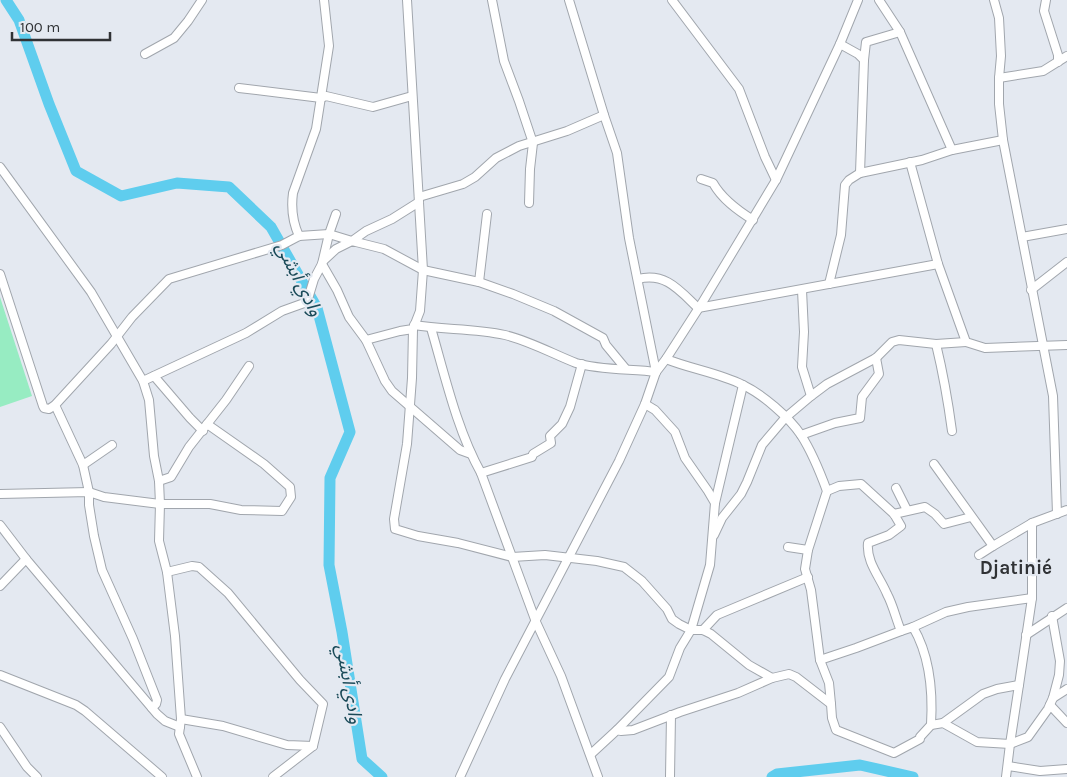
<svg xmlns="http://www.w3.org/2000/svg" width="1067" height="777" font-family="Karla,'Noto Sans Arabic',sans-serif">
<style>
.green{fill:#97ecc2}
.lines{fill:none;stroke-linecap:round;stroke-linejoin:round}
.river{stroke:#5fcdee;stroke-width:11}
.minor-casing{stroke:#a1a6ad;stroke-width:10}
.minor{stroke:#fff;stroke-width:8}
.labels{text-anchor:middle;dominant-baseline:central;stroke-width:4.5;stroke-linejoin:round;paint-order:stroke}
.water-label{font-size:19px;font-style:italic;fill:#1a4a58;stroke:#e4e9f1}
.neighbourhood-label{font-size:19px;font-weight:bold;fill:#303235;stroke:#e4e9f1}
</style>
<rect width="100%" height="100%" fill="#e4e9f1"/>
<polygon class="green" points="0,297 32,396 0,407"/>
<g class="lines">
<g class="river">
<polyline points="6,0 19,20 49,104 76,171 121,196 177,183 229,187 271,227 317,308 350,432 330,478 329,565 342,632 362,759 382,777"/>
<polyline points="772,777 777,774 860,765 913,777"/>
</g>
<defs>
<g id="minor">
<polyline points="492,0 504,61 519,101 533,143 530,169 529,203"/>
<polyline points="569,0 604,115 617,153 629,238 656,372"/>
<polyline points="672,0 739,89 765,157 776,180"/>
<polyline points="879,0 900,32 952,150 1003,140"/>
<polyline points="994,0 999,18 1001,56 999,78 999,104 1003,140 1053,396 1057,514"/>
<polyline points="1046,0 1044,11 1058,55 1058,62"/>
<polyline points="145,54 174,38 188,21 202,0"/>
<polyline points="864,60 866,42 900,32"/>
<polyline points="999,78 1043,71 1067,56"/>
<polyline points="239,88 321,98 326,96 373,107 412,96"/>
<polyline points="910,162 938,264 966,342 985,348 1067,345"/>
<polyline points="0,167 91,292 143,381 149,400 154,456 159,481 160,504 159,541 167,572 175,636 181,719 179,734 197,777"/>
<polyline points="860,173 922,160 952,150"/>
<path d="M 701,179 L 713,183 C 722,199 737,210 753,220"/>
<polyline points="419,197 463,184 475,177 496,158 519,146 567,131 604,115"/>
<path d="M 299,236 C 293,223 291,208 293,193 L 316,129 L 329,46 L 324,0"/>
<polyline points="1022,237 1067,229"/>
<polyline points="323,261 336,249 352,241 384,249 423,270 479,282 513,294 554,311 603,338 606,345 625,368"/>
<polyline points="322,264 337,290 349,317 366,340 385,381 392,391 460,450 471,454"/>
<polyline points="0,274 43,406 44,408 49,409 55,405 111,344 132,317 169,279 282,245 299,236 329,234 352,241 366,231 392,219 419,202"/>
<path d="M 638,279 C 666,272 680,291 698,308 L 938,264"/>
<polyline points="479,282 487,214"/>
<polyline points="829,284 841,235 845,185 849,180 860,173 864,60 858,54 840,44"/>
<polyline points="802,290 804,332 802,367 811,396"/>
<polyline points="1031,290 1067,262"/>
<path d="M 414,325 C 444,330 475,328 505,335 C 530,341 553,354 576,363 C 598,370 632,369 656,372"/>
<path d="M 431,328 C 445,376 457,430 481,473 L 536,622 L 561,676 L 598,777"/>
<polyline points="413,329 412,378 407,444 394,519 395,529 418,536 458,543 512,557 545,555 597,561 624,567 642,581 667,609 672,619 679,624 691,630 703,630 711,634 749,665 772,678 789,674 796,677 831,704 832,718 836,730 894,753 920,739 920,737 931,725 943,723 977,742 1010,744 1006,777"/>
<polyline points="366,340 400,331 413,329 420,311 423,270 407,0"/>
<path d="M 936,344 C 943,373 948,401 952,431"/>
<path d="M 666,359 C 691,369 719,373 743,385 C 762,394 789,417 801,435 C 812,452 820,472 827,491 L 808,550 L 805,569 L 811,590 L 820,660 L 829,683 L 831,704"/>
<polyline points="154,376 190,418 203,431"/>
<polyline points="143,381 246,333 282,311 307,302 314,279 322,264 329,234 336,214"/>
<polyline points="55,405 83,465 89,492 89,505 94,536 102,570 133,639 157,700 156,704 152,708"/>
<polyline points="801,435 835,423 860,418 862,397 879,374 876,358"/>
<polyline points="934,464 993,546 1032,523 1032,598"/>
<polyline points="83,465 112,445"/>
<polyline points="481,473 532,457 533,454 551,443 550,436 562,424 570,407 582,364"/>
<polyline points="159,481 171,477 189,447 226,400 249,366"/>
<polyline points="896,488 907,510"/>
<polyline points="0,494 89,492 104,497 160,504 210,504 241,510 282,511 291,497 290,487 264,464 207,424"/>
<polyline points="715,503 743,385"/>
<polyline points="894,514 925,507 935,514 944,524 971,517"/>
<polyline points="1032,523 1067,510"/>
<polyline points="0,525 26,559 157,714 165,721 180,727"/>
<polyline points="714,535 722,518 741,494 747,482 762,445 785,418 811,396 827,384 876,358 892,342 899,340 936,344 966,342"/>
<polyline points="788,547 808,550"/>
<polyline points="979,555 993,546"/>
<polyline points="167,572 192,566 199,567 228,593 300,680 323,704 313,746 273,777"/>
<polyline points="0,586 26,559"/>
<polyline points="913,627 946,612 968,607 1032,598 1019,685"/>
<polyline points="703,630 717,615 808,577"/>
<path d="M 901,631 L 913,627 C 930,656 933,692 931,725"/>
<polyline points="1026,635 1067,608"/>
<path d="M 820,660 L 856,648 L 901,631 C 896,619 893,605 887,594 C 880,577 866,562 868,543 L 889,535 L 901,526 L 894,514 L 861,484 L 839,486 L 827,491"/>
<polyline points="0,675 76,705 85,711 162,777"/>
<polyline points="1053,698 1067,689"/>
<polyline points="1050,705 1067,723"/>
<polyline points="181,719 223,726 287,745 313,746"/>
<polyline points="943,723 983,694 997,689 1019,685 1010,744"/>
<polyline points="0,727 27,767 37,777"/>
<polyline points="617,730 669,677 680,648 691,630 710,565 715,503 708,491 685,458 675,432 655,410 645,404"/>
<polyline points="1010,744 1028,737 1048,709 1053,698 1059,675 1060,661 1052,616"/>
<polyline points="591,754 617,730 621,731 633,730 680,712 738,693 772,678"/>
<polyline points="1008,766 1040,771 1067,769"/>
<polyline points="460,777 505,679 619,461 645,404 656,372 666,359 702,303 776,180 840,44 858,0"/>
<polyline points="670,777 671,715"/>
</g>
</defs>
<use href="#minor" class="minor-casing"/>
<use href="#minor" class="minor"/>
</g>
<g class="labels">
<g class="water-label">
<text transform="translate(299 279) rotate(63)">وادي أبشي</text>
<text transform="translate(349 684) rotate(80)">وادي أبشي</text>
</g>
<g class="neighbourhood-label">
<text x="1016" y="568">Djatinié</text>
</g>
</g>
<path d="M12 32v8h98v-8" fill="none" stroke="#303235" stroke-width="2.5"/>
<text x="20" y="32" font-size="15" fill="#303235" stroke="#e4e9f1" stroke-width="4" paint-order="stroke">100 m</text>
</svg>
